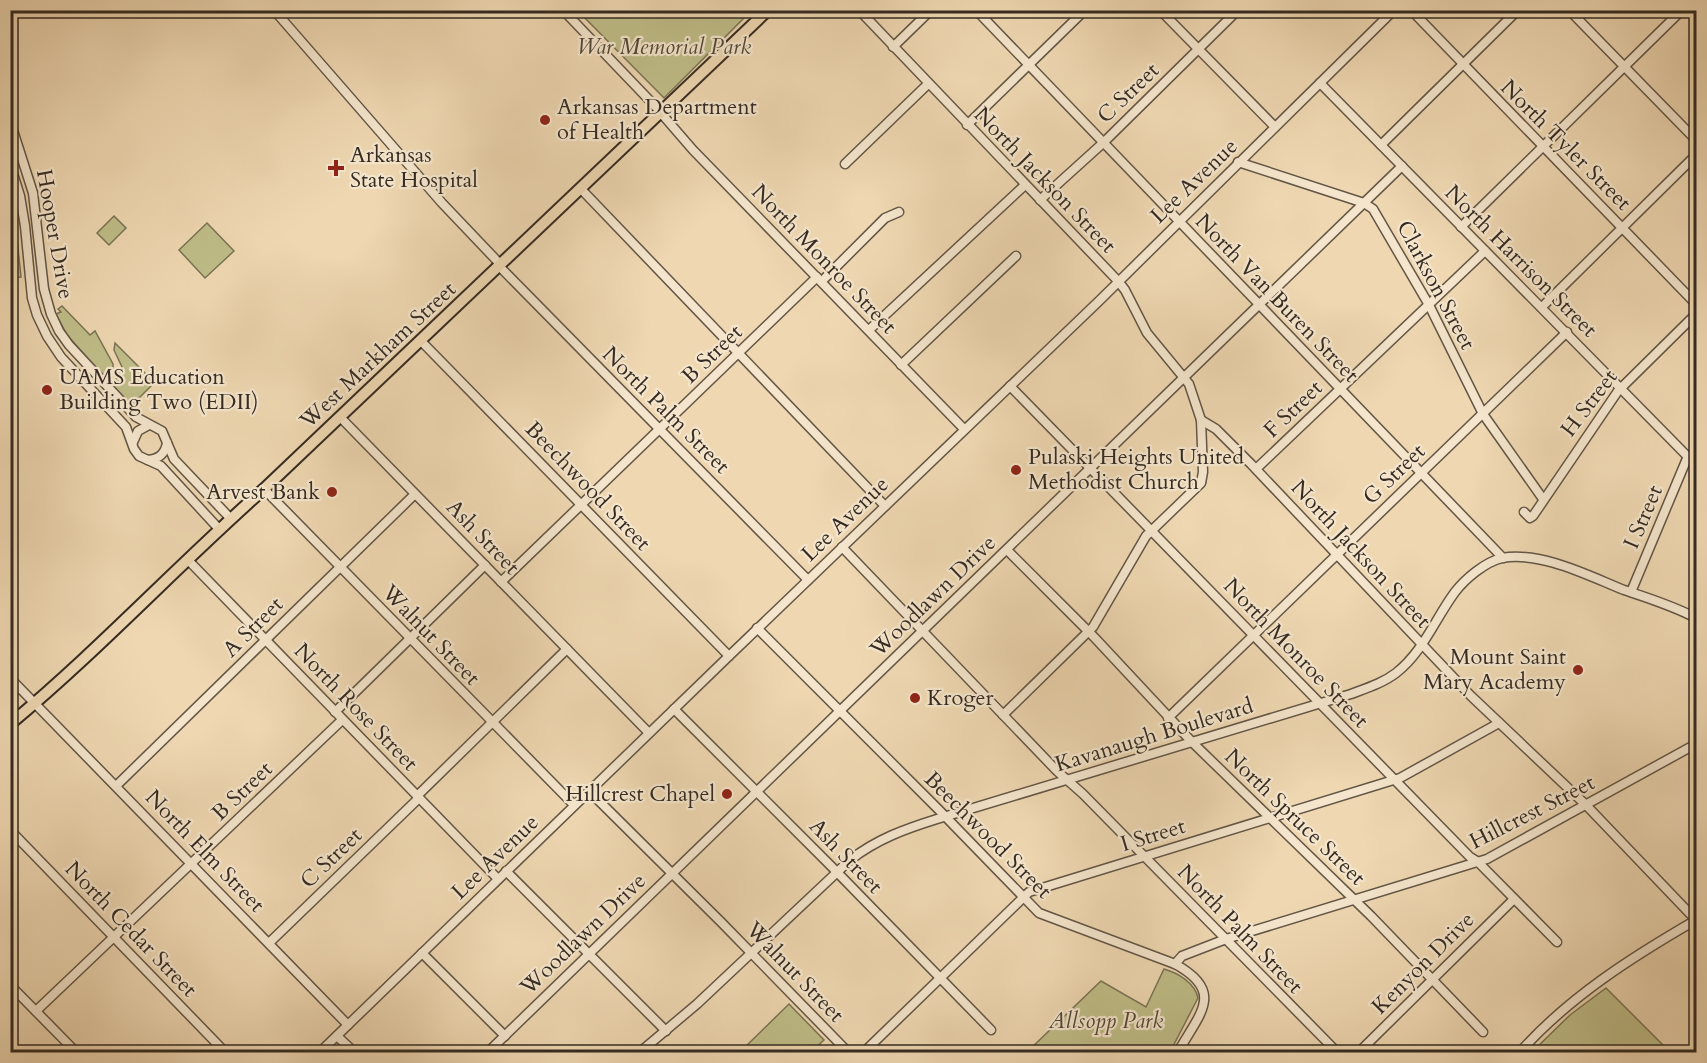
<svg xmlns="http://www.w3.org/2000/svg" width="1707" height="1063" font-family="Cardo,serif">
<style>
.green{fill:#bfbd88;stroke:#7a7455;stroke-width:1.5}
.lines{fill:none;stroke-linecap:round;stroke-linejoin:round}
.minor-casing{stroke:#635646;stroke-width:11}
.major-casing{stroke:#352b22;stroke-width:14}
.minor{stroke:#f4e5cc;stroke-width:8}
.major{stroke:#eed7b1;stroke-width:10}
.poi-dot{fill:#8f2418;stroke:#f4e5cc;stroke-width:2}
.labels{text-anchor:middle;dominant-baseline:central;stroke-width:4.5;stroke-linejoin:round;paint-order:stroke}
.park-label{font-size:22px;font-style:italic;fill:#514836;stroke:#f4e5cc}
.street-label{font-size:22px;fill:#352b22;stroke:#f4e5cc}
.poi-label{font-size:22px;fill:#352b22;stroke:#f4e5cc;text-anchor:start}
</style>
<rect width="100%" height="100%" fill="#eed7b1"/>
<filter id="stains"><feTurbulence type="fractalNoise" baseFrequency=".00333" numOctaves="4"/><feColorMatrix values="0 0 0 0 .2 0 0 0 0 .09 0 0 0 0 .02 0 0 0 .5 -.17"/></filter>
<radialGradient id="worn" r=".72"><stop offset=".6" stop-color="#630" stop-opacity="0"/><stop offset="1" stop-color="#630" stop-opacity=".3"/></radialGradient>
<g class="green">
<polygon points="578,11 751,11 664,98"/>
<polygon points="11,210 14,210 21,277 11,278"/>
<polygon points="114,216 126,228 109,245 97,233"/>
<polygon points="207,223 234,251 205,278 179,250"/>
<polygon points="62,306 90,335 95,331 113,364 113,369 108,375 102,374 67,335 56,314 61,312 58,309"/>
<polygon points="115,343 146,374 160,373 163,374 131,406 114,387 114,383 122,367 114,350"/>
<path d="M 1164,969 C 1178,973 1195,983 1198,998 L 1170,1052 L 1027,1052 L 1101,981 L 1146,1007 Z"/>
<polygon points="1606,988 1670,1052 1532,1052 1570,1015"/>
<polygon points="789,1004 824,1040 811,1052 740,1052"/>
</g>
<g class="lines">
<defs>
<g id="minor">
<polyline points="274,10 442,203 501,265"/>
<polyline points="563,10 654,105 693,150 964,429"/>
<polyline points="859,10 1118,281 1125,290 1147,333 1189,384 1201,420 1203,472 1201,483 1146,536 1093,627 1003,715"/>
<polyline points="976,10 1503,558"/>
<polyline points="1160,10 1275,127"/>
<polyline points="1411,10 1696,304"/>
<polyline points="1569,10 1696,140"/>
<polyline points="893,47 931,10"/>
<polyline points="1320,83 1696,465"/>
<polyline points="10,121 33,193 44,289 51,314 59,331 69,345 136,417 162,431 174,459 231,519"/>
<polyline points="967,125 1085,10"/>
<polyline points="1381,145 1518,10"/>
<polyline points="1238,162 1364,203 1373,209 1429,305 1483,414 1543,499"/>
<polyline points="10,164 20,196 25,226 32,298 37,315 47,336 61,357 126,427 134,449 139,456 161,466 219,529"/>
<polyline points="845,164 928,84"/>
<polyline points="581,189 885,506"/>
<polyline points="1040,200 1103,143 1238,10"/>
<polyline points="1461,227 1682,10"/>
<polyline points="499,266 808,580"/>
<polyline points="822,281 885,218 899,212"/>
<polyline points="1542,307 1696,155"/>
<polyline points="869,330 1025,185"/>
<polyline points="421,341 729,656"/>
<polyline points="901,365 1016,256"/>
<polyline points="1010,386 1470,857 1478,862 1557,942"/>
<polyline points="340,417 649,733"/>
<polyline points="1201,420 1216,429 1251,464 1471,696 1586,805 1696,920"/>
<polyline points="133,442 138,431 149,425"/>
<path d="M 148,460 C 159,459 165,454 167,443"/>
<polyline points="1256,469 1485,251"/>
<polyline points="264,489 574,805"/>
<polyline points="1524,512 1530,518 1533,516 1618,391 1696,314"/>
<polyline points="842,547 1057,771 1083,794 1337,1052"/>
<polyline points="1007,550 1094,637 1192,742 1371,916 1483,1032"/>
<polyline points="188,560 498,879"/>
<polyline points="501,582 817,277"/>
<polyline points="1631,592 1688,456"/>
<path d="M 757,628 L 938,809 L 1039,913 L 1175,964 C 1226,992 1199,1014 1178,1052"/>
<polyline points="10,678 348,1025"/>
<polyline points="674,709 831,866 991,1030"/>
<polyline points="335,712 485,565"/>
<polyline points="1168,718 1567,332"/>
<polyline points="116,786 415,494"/>
<polyline points="589,791 722,923 848,1052"/>
<polyline points="417,796 567,649"/>
<polyline points="10,830 225,1052"/>
<polyline points="506,871 666,1031"/>
<polyline points="269,943 419,798"/>
<polyline points="422,953 505,1036"/>
<polyline points="1175,964 1182,956 1226,939 1487,859 1696,744"/>
<polyline points="10,985 76,1052"/>
<polyline points="36,1011 342,720"/>
<polyline points="337,1036 354,1052"/>
<polyline points="320,1052 729,656 1099,301 1394,10"/>
<path d="M 488,1052 C 792,757 1097,462 1402,166"/>
<path d="M 640,1052 L 697,1004 L 850,860 C 877,839 905,829 937,819 L 1351,694 C 1367,688 1383,683 1396,673 C 1423,652 1435,619 1455,592 C 1465,579 1485,562 1502,558 C 1541,551 1589,576 1624,590 C 1648,598 1674,606 1696,618"/>
<polyline points="864,1052 1029,892 1400,778 1499,723"/>
<polyline points="1359,1052 1514,899"/>
<path d="M 1520,1052 C 1569,997 1632,957 1696,920"/>
</g>
<path id="major" d="M 10,724 C 99,650 178,565 264,489 L 768,10"/>
</defs>
<use href="#minor" class="minor-casing"/>
<use href="#major" class="major-casing"/>
<use href="#minor" class="minor"/>
<use href="#major" class="major"/>
</g>
<g class="poi-dot">
<circle cx="545" cy="120" r="6"/>
<path d="M333 159h6v6h6v6h-6v6h-6v-6h-6v-6h6z"/>
<circle cx="47" cy="390" r="6"/>
<circle cx="1016" cy="470" r="6"/>
<circle cx="332" cy="492" r="6"/>
<circle cx="1578" cy="670" r="6"/>
<circle cx="915" cy="698" r="6"/>
<circle cx="727" cy="794" r="6"/>
</g>
<g class="labels">
<g class="park-label">
<text x="664" y="47">War Memorial Park</text>
<text x="1106" y="1021">Allsopp Park</text>
</g>
<g class="street-label">
<text transform="translate(1128 93) rotate(-44)">C Street</text>
<text transform="translate(1566 145) rotate(45)">North Tyler Street</text>
<text transform="translate(1045 180) rotate(46)">North Jackson Street</text>
<text transform="translate(1194 181) rotate(-44)">Lee Avenue</text>
<text transform="translate(55 234) rotate(80)">Hooper Drive</text>
<text transform="translate(824 259) rotate(46)">North Monroe Street</text>
<text transform="translate(1521 261) rotate(45)">North Harrison Street</text>
<text transform="translate(1436 285) rotate(62)">Clarkson Street</text>
<text transform="translate(1277 298) rotate(46)">North Van Buren Street</text>
<text transform="translate(712 354) rotate(-44)">B Street</text>
<text transform="translate(378 355) rotate(-43)">West Markham Street</text>
<text transform="translate(1589 403) rotate(-53)">H Street</text>
<text transform="translate(1293 409) rotate(-44)">F Street</text>
<text transform="translate(666 410) rotate(45)">North Palm Street</text>
<text transform="translate(1394 474) rotate(-44)">G Street</text>
<text transform="translate(588 486) rotate(46)">Beechwood Street</text>
<text transform="translate(1643 517) rotate(-67)">I Street</text>
<text transform="translate(845 519) rotate(-44)">Lee Avenue</text>
<text transform="translate(483 537) rotate(46)">Ash Street</text>
<text transform="translate(1361 554) rotate(47)">North Jackson Street</text>
<text transform="translate(933 596) rotate(-44)">Woodlawn Drive</text>
<text transform="translate(253 627) rotate(-45)">A Street</text>
<text transform="translate(431 635) rotate(46)">Walnut Street</text>
<text transform="translate(1296 653) rotate(46)">North Monroe Street</text>
<text transform="translate(356 707) rotate(46)">North Rose Street</text>
<text transform="translate(1154 735) rotate(-17)">Kavanaugh Boulevard</text>
<text transform="translate(242 791) rotate(-44)">B Street</text>
<text transform="translate(1532 812) rotate(-27)">Hillcrest Street</text>
<text transform="translate(1295 817) rotate(44)">North Spruce Street</text>
<text transform="translate(988 835) rotate(45)">Beechwood Street</text>
<text transform="translate(1153 835) rotate(-17)">I Street</text>
<text transform="translate(205 851) rotate(46)">North Elm Street</text>
<text transform="translate(846 856) rotate(46)">Ash Street</text>
<text transform="translate(495 857) rotate(-44)">Lee Avenue</text>
<text transform="translate(331 858) rotate(-44)">C Street</text>
<text transform="translate(131 929) rotate(46)">North Cedar Street</text>
<text transform="translate(1240 929) rotate(46)">North Palm Street</text>
<text transform="translate(583 934) rotate(-44)">Woodlawn Drive</text>
<text transform="translate(1423 963) rotate(-45)">Kenyon Drive</text>
<text transform="translate(795 972) rotate(46)">Walnut Street</text>
</g>
<g class="poi-label">
<text x="557" y="107">Arkansas Department<tspan x="557" dy="25">of Health</tspan></text>
<text x="350" y="155">Arkansas<tspan x="350" dy="25">State Hospital</tspan></text>
<text x="59" y="377">UAMS Education<tspan x="59" dy="25">Building Two (EDII)</tspan></text>
<text x="1028" y="457">Pulaski Heights United<tspan x="1028" dy="25">Methodist Church</tspan></text>
<text x="320" y="492" text-anchor="end">Arvest Bank</text>
<text x="1566" y="657" text-anchor="end">Mount Saint<tspan x="1566" dy="25">Mary Academy</tspan></text>
<text x="927" y="698">Kroger</text>
<text x="715" y="794" text-anchor="end">Hillcrest Chapel</text>
</g>
</g>
<rect width="1707" height="1063" fill="none" stroke="#eed7b1" stroke-width="36"/>
<rect x="12" y="12" width="1683" height="1039" fill="none" stroke="#352b22" stroke-width="3"/>
<rect x="18" y="18" width="1671" height="1027" fill="none" stroke="#352b22" stroke-width="1.5"/>
<rect width="100%" height="100%" filter="url(#stains)"/>
<rect width="100%" height="100%" fill="url(#worn)"/>
</svg>
